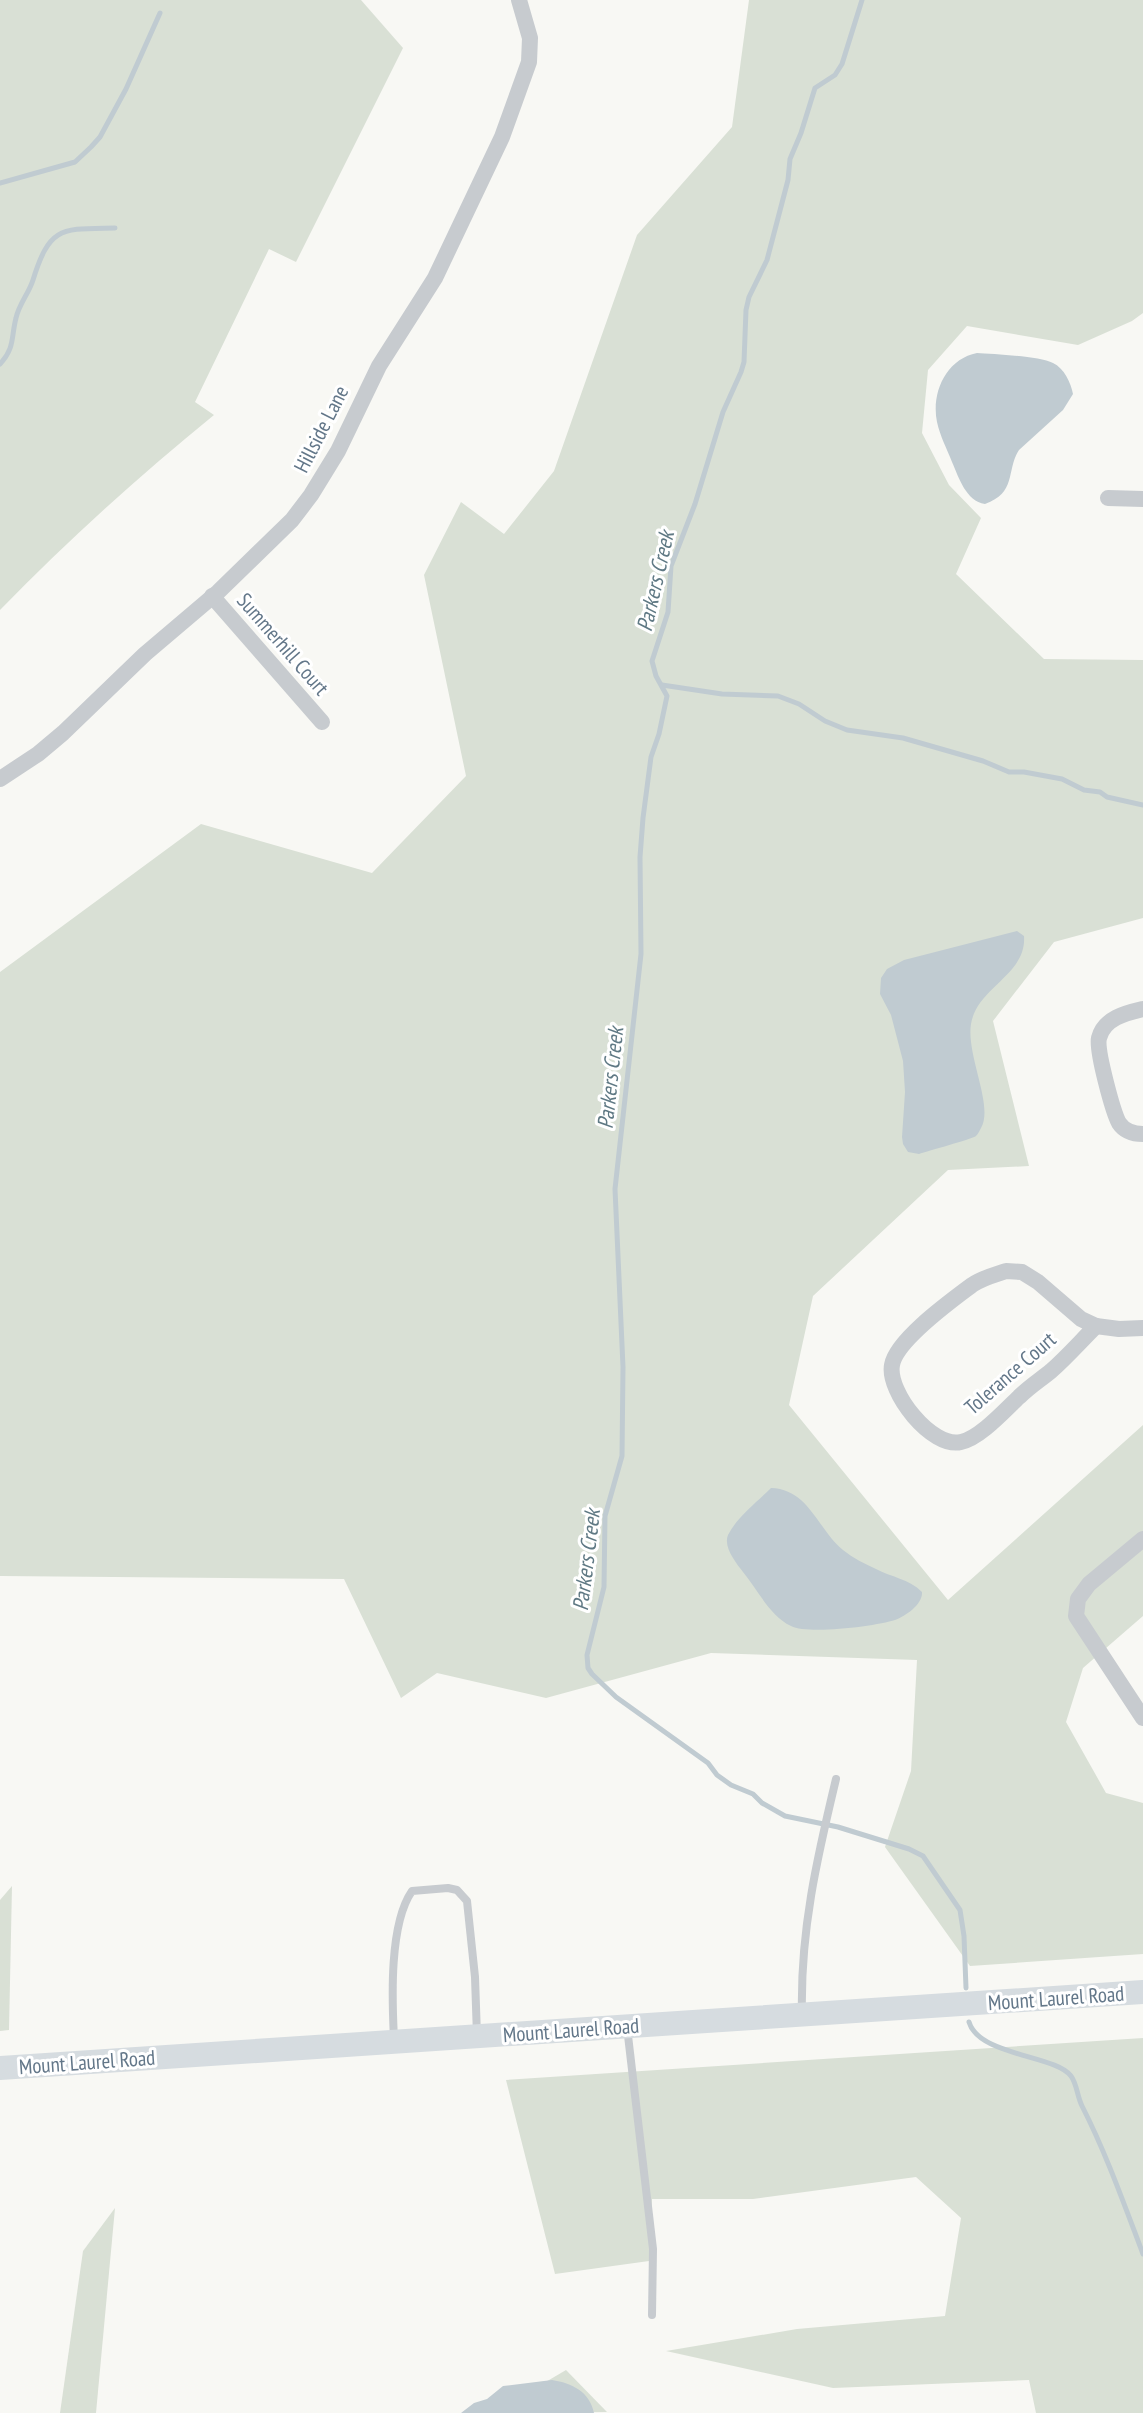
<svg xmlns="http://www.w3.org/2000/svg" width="1143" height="2413" font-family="'PT Sans Narrow',sans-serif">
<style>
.green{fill:#d9e0d5}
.water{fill:#c0cbd1}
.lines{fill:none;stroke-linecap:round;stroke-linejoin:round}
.stream{stroke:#c0cbd1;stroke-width:5}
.service{stroke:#c7cbcf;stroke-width:8}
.minor{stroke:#c7cbcf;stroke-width:16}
.secondary{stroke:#d6dce0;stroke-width:24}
.labels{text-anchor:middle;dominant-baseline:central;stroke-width:6;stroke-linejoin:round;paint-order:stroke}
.street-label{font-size:21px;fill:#637789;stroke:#fff}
.water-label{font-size:22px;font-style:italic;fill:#5f7984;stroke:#fff}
</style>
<rect width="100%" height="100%" fill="#f8f8f4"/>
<g class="green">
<path d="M 0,0 L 361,0 L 403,48 L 296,262 L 269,249 L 195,402 L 214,415 C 139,476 67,541 0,610 Z"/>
<polygon points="749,0 1143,0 1143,313 1132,321 1078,345 967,326 928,370 922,433 949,485 981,518 956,574 1044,659 1143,660 1143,918 1054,942 993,1021 1029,1166 948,1170 813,1296 789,1405 948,1600 1143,1425 1143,1616 1083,1668 1066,1722 1106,1793 1143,1803 1143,1954 970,1966 885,1847 911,1771 917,1660 711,1653 546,1698 437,1673 401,1698 344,1579 0,1576 0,972 201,824 372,873 466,776 424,575 461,502 504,534 554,471 637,235 732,127"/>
<polygon points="12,1886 9,2030 0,2031 0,1900"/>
<polygon points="1143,2038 1143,2413 1036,2413 1029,2380 833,2388 666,2351 797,2329 945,2316 961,2218 916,2177 753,2199 652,2199 649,2261 555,2274 506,2080"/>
<polygon points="115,2208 96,2413 60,2413 83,2251"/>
<polygon points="566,2370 607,2412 493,2413"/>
</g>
<g class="water">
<path d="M 977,353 C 993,354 1039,356 1053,363 C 1064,368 1071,383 1073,394 L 1063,410 L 1019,450 C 1006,470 1017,493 985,504 C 966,501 959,478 952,462 C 947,449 940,436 937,422 C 931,393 946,359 977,353 Z"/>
<path d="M 1017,931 L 1024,936 C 1027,975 977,987 971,1024 C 966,1055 994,1106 981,1128 C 980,1130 978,1134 976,1136 C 972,1139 928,1151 919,1154 L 908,1152 L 903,1144 L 902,1137 L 905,1092 L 903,1061 L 891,1015 L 880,994 L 881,978 L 887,969 L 904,960 Z"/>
<path d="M 771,1488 C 809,1489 818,1530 843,1550 C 853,1558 865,1564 876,1569 C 891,1577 909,1579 922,1592 C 923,1604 906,1616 895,1620 C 877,1626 808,1635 791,1626 C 769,1615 758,1590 743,1572 C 736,1563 723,1547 728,1535 C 737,1517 757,1502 771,1488 Z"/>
<path d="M 552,2380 C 572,2383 590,2392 594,2413 L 461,2413 L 474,2403 L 487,2399 L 503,2386 Z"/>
</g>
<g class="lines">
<g class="stream">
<polyline points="862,0 842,64 835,75 815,88 801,133 790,159 788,180 767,260 749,297 746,310 744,362 741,372 723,412 695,504 671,566 668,612 652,661 656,676 667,696 659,734 651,757 643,818 640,857 641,954 615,1189 623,1367 622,1456 605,1516 604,1587 587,1655 588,1668 592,1674 616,1697 708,1763 717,1775 731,1785 753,1794 762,1803 785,1816 838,1827 909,1849 923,1856 960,1910 964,1936 966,1988"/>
<polyline points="0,183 75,162 91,147 100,137 126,89 160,13"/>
<path d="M 0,364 C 15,348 11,337 16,318 C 19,304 29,293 33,280 C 50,225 62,229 115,228"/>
<polyline points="662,685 722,694 778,696 799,704 825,721 847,730 903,738 983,761 1009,772 1024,772 1062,779 1084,790 1100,792 1107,797 1143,805"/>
<path d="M 969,2022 C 979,2056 1056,2055 1071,2076 C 1077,2084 1077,2096 1082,2106 C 1106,2153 1124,2204 1143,2254"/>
</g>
<g class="service">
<path d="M 802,2014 C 800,1932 817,1858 836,1779"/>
<polyline points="627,2027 653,2249 652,2315"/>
<path d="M 394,2039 C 392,2000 389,1924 412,1891 L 448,1888 L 457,1890 L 467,1901 L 475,1977 L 477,2036"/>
</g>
<g class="minor">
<polyline points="1108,498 1143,499"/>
<polyline points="212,596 322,722"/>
<polyline points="0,779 38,754 63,733 145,654 218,592 292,520 311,495 338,451 379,366 435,278 502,137 529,62 530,38 519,0"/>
<path d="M 1143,1009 C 1126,1013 1104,1018 1099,1038 C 1096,1050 1113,1112 1119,1123 C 1125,1132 1134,1134 1143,1134"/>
<path d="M 1006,1271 L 1022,1272 L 1038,1282 L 1081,1319 L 1096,1326 C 1081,1341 1067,1357 1051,1371 C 1040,1380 1029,1387 1019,1397 C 1005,1410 980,1438 961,1442 C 932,1449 887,1392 892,1365 C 896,1340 952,1300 972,1285 C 982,1278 994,1275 1006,1271 Z"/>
<polyline points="1096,1326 1119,1329 1143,1328"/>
<polyline points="1143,1539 1089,1584 1078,1599 1076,1616 1143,1718"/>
</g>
<polyline class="secondary" points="0,2068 1143,1992"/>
</g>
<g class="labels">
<g class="street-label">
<text transform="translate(321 429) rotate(-63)">Hillside Lane</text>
<text transform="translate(283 644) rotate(49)">Summerhill Court</text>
<text transform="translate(1010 1373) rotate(-41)">Tolerance Court</text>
<text transform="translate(1056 1998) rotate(-4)">Mount Laurel Road</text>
<text transform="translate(571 2030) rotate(-4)">Mount Laurel Road</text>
<text transform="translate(87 2062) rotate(-4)">Mount Laurel Road</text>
</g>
<g class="water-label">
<text transform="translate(655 581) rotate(-77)">Parkers Creek</text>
<text transform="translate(610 1078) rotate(-84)">Parkers Creek</text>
<text transform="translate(586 1560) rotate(-83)">Parkers Creek</text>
</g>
</g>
</svg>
